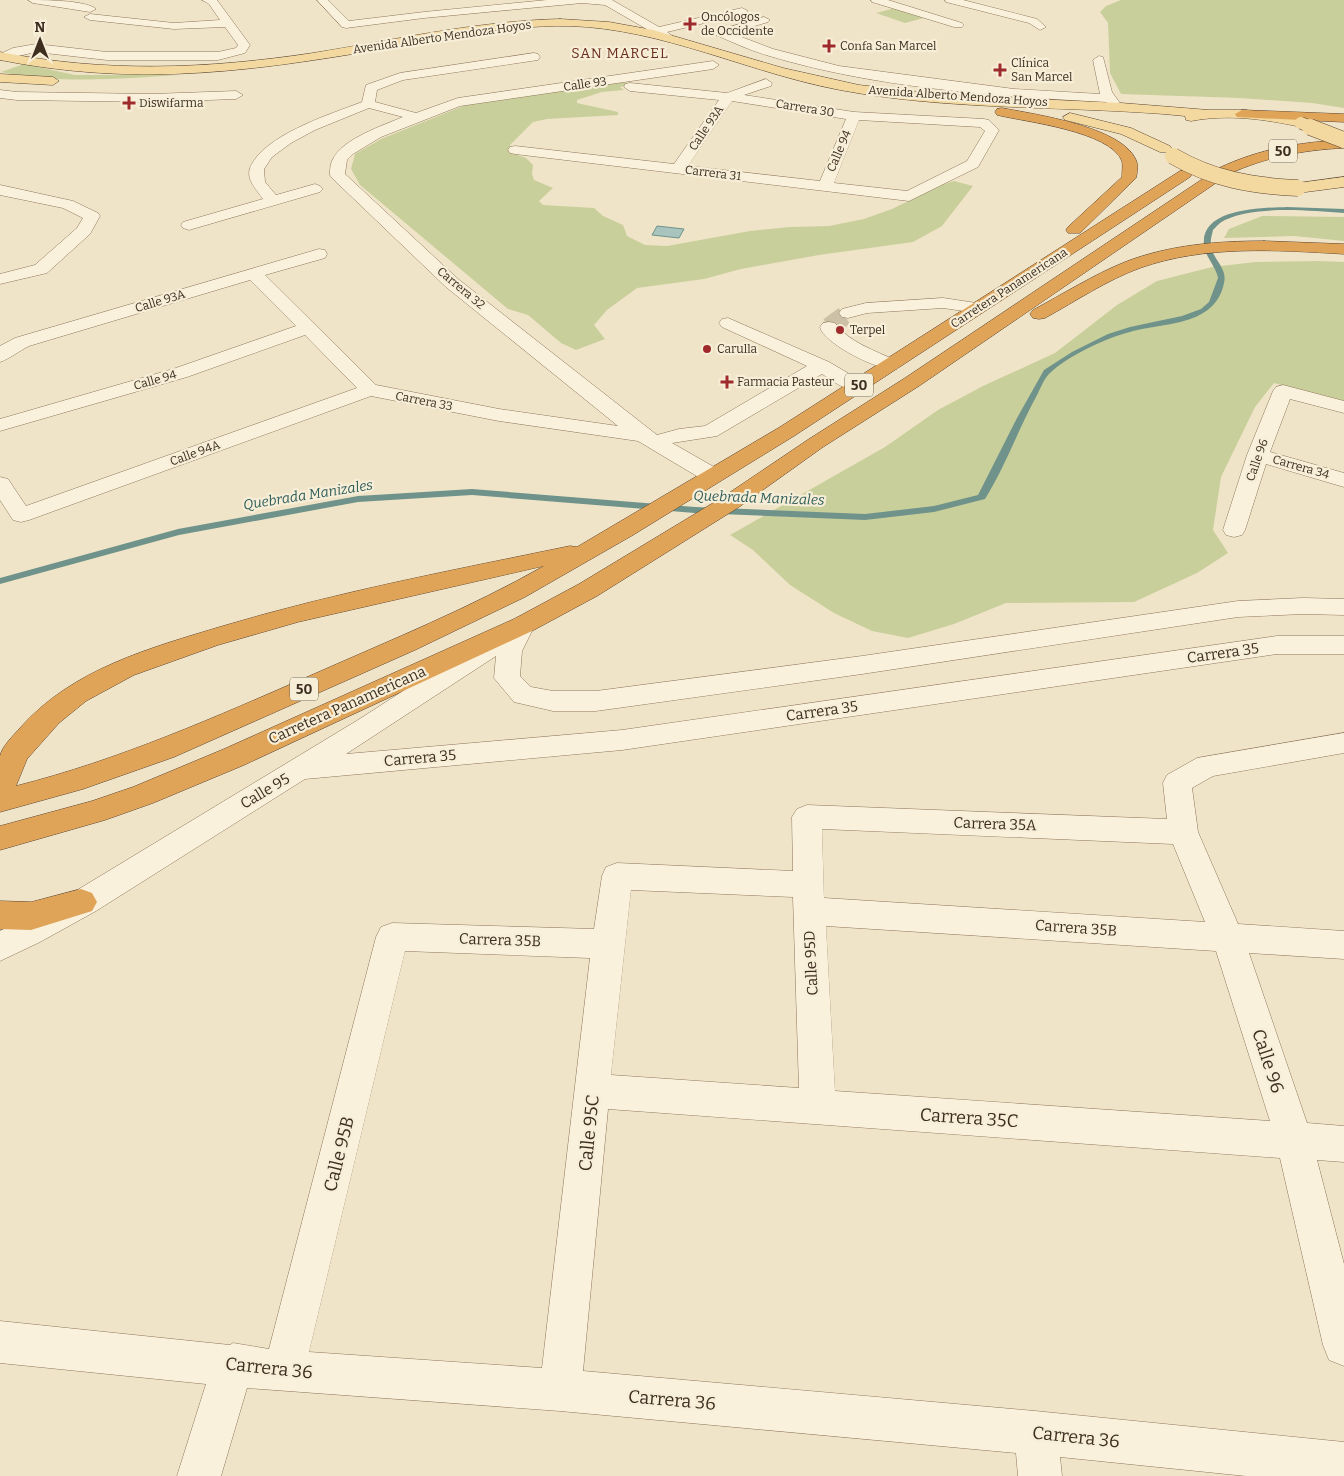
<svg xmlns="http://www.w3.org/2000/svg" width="1344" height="1476" font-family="Bitter,serif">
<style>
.green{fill:#c9cf9b}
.water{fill:#a9c4bc;stroke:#6f938a}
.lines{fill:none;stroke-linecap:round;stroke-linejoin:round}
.stream{fill:#6f938a;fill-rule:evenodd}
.minor-tunnel{stroke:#ccc0a6;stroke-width:19;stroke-dasharray:19 10;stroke-linecap:butt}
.minor-casing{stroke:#8d765c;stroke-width:1}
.major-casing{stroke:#5b4430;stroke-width:1}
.highway-casing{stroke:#5b4430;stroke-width:1}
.minor{fill:#faf1dc;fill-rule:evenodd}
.major{fill:#f3d9a0;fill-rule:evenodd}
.highway{fill:#e0a458;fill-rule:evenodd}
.major-bridge-far1-casing{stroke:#5b4430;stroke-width:13;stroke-linecap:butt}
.major-bridge-casing{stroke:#5b4430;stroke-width:17;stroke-linecap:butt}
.major-bridge-far1{stroke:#f3d9a0;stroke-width:12}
.major-bridge{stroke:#f3d9a0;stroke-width:16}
.poi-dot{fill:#9e2a2b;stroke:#f7eed8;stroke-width:2}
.labels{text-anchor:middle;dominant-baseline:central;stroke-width:4.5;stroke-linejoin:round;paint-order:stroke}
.far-poi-label{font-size:12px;fill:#3d2e20;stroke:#f7eed8;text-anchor:start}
.far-street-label{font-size:12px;fill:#3d2e20;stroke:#f7eed8}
.far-neighbourhood-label{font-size:14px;letter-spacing:1px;fill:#6b2e1e;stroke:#f7eed8}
.shield{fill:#f7eed8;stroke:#756857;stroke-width:1}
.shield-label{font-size:14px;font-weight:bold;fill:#3d2e20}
.far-water-label{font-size:14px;font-style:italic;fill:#2f5d5a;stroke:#f7eed8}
.street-label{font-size:15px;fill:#3d2e20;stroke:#f7eed8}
.near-street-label{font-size:18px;fill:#3d2e20;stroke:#f7eed8}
</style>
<rect width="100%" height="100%" fill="#f0e4c8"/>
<g class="green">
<polygon points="1121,0 1344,0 1344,108 1312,103 1239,98 1121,94 1110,73 1108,23 1100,12 1106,6"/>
<polygon points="895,8 924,18 905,23 876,13"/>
<path d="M 24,64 L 75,75 L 179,75 C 121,79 59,84 1,72 Z"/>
<polygon points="607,82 634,83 620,87 624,90 602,92 577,100 577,103 618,112 618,115 547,119 533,122 510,145 512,153 526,158 533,165 532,174 534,180 553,188 539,201 543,205 594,208 603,216 623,225 627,236 645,245 667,246 750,231 790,227 829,226 864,219 892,209 941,185 954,181 973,186 942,226 913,242 819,255 741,269 704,279 637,288 607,310 594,325 605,339 576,350 561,343 528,315 508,309 360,185 351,169 355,154 381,139 468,104"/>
<polygon points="1262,216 1344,217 1344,241 1294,236 1224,238 1229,229"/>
<polygon points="1318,261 1344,262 1344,401 1274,383 1255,407 1221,477 1213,530 1228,553 1197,573 1134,602 1006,603 954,624 908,638 872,631 834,613 790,585 753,550 730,535 885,447 938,410 983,386 1055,353 1117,305 1157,281 1212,267 1255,262"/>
</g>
<polygon class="water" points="657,226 684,229 679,238 652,235"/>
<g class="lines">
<path class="stream" d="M 1287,207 L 1344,209 L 1344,213 C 1309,211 1257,205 1225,220 C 1220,222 1216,227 1213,230 C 1212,235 1210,240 1211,245 C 1212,259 1228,268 1224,283 C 1215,327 1164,322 1130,332 C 1106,338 1067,356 1049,374 C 1043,380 1040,390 1036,397 C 1018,430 1005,467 985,499 L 934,512 L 865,520 L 695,513 L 472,495 L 358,502 L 179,535 L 0,584 L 0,578 L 178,529 L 358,496 L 472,489 L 695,507 L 865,514 L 934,506 L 978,495 L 1017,418 L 1044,370 L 1072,352 L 1108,334 L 1130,327 L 1182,316 L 1201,309 L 1209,302 L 1218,278 C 1216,266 1205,257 1204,245 C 1200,208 1262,208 1287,207 Z"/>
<polyline class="minor-tunnel" points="829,327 848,313"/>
<defs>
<g id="minor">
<path d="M 28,0 C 42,0 86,0 96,9 L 90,12 L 33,3 Z"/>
<polygon points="202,0 217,0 250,45 245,53 218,60 107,60 36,52 0,60 0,54 13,48 36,44 107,52 218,52 236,48 238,45 225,27 174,29 90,20 84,17 90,14 174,23 220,20 209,4"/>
<polygon points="317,0 328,0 349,21 424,12 547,0 612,0 659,27 742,8 748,11 746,13 667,32 675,38 669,42 605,5 582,3 424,18 346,28 342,27"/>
<polygon points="871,0 888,0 962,23 964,25 962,27 954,27 872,2"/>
<polygon points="945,0 963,0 1037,19 1046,27 1040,30 1029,23 946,2"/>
<path d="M 764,17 L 770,20 L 768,22 L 731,33 L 773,49 L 839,66 L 1014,89 L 1100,94 L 1093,60 L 1099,56 L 1103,57 L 1112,92 L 1122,106 L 1115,110 L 1110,109 L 1106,102 C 992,96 875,88 766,55 C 749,50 732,42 716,35 L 714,33 L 716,31 Z"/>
<path d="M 534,53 L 538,54 L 540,57 L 538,60 L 403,80 L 377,90 L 375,102 L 416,113 L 458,98 L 713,61 L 719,65 L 713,69 L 460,106 L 381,137 L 353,154 L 347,160 L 345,174 L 458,279 L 657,435 L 679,429 L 705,426 L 807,366 L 722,327 L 719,323 L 722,319 L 728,318 L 829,362 L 863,382 L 866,386 L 863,390 C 848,394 834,381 822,374 L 717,436 L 672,443 L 721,471 L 724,476 L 721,481 L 713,482 L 705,481 L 638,441 L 499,421 L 371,396 L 29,520 L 21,522 L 13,520 L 0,500 L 0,477 L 8,479 L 26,506 L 357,388 L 305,335 L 187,377 L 0,431 L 0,419 L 173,369 L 296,326 L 250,280 L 29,346 C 19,351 9,359 0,362 L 0,346 L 15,338 L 319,249 L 325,250 L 327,254 L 325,258 L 265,275 L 376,385 L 499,409 L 618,426 L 446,287 L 332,178 L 330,175 C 330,170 330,164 333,159 C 342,139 384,125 403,117 L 369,108 L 315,130 L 291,143 L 272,157 L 264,169 L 265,182 L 276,195 L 315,184 L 320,186 L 323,189 L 320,192 L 189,230 L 183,228 L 181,225 L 183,222 L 263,199 C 257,190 246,180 250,168 C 263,135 331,114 362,102 L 366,85 L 400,73 Z"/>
<path d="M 766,79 L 772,83 L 771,86 L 744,95 L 854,112 L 984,119 L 989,120 L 999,130 L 978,167 L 909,201 L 515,154 L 510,153 L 508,150 L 510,147 L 515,146 L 674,164 L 719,100 L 630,91 L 624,87 L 625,84 L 630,83 L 727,93 ZM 732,101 L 846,119 L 820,181 L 688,166 ZM 859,120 L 980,127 L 985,131 L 967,161 L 907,191 L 834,183 Z"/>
<polygon points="0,90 17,92 152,94 236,91 243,95 236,99 152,102 17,100 0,98"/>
<polygon points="0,185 73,201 98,213 100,216 90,234 47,273 0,284 0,274 35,265 77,228 83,218 63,208 0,195"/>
<polygon points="943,298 983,304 986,308 983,312 977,313 943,308 867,313 848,318 842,317 839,313 842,309 866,303"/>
<path d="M 829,322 L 835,323 C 848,342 876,351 897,361 L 900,365 L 897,369 C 881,373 823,343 820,327 L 823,323 Z"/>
<polygon points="1283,385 1344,401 1344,413 1290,399 1270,452 1344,473 1344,487 1266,464 1245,530 1242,535 1234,537 1226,535 1223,530 1247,455 1273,391 1276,387"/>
<polygon points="1303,598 1344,599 1344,615 1303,614 1238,617 862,674 596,711 553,711 514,702 494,678 496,656 346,754 622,730 1277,636 1344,636 1344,654 1277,654 622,750 305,779 96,911 40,942 0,961 0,931 74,892 358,720 501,628 510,625 514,619 523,616 532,619 535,625 522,651 520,676 531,687 553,691 596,691 862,656 1238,601"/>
<path d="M 1344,733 L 1344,753 L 1213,776 L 1192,788 L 1198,832 L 1238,924 L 1344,931 L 1344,959 L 1249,953 L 1307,1123 L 1344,1126 L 1344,1162 L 1317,1160 L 1344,1264 L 1344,1366 L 1329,1360 L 1323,1345 L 1280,1158 L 608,1109 L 583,1371 L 1035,1411 L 1344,1442 L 1344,1476 L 1246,1476 L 1060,1457 L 1062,1476 L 1018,1476 L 1016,1453 L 560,1411 L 247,1388 L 221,1476 L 177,1476 L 206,1384 L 0,1363 L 0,1321 L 230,1345 L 233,1343 L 269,1349 L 376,937 L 381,927 L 392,923 L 594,929 L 602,876 L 606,867 L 617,863 L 793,871 L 792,817 L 797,809 L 807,805 L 1167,819 L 1163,783 L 1167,775 L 1197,758 ZM 822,829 L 1173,844 L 1205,922 L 824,898 ZM 631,890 L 793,897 L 799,1088 L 611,1075 ZM 826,926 L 1216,951 L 1270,1121 L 835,1091 ZM 405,951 L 590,958 L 542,1368 L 309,1352 Z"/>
</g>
<g id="major">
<path d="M 560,19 L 609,22 L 653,30 L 783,68 L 859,85 L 946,95 L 1121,103 L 1209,110 L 1246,110 L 1301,119 L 1308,123 L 1301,127 C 1264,119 1228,114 1191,121 L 1186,120 L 1185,116 L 1164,114 C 1057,106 946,110 840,90 C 749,73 664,29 570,26 C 499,25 428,41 359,53 C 232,74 127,85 0,60 L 0,52 C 106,73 206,69 313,53 C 395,40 477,21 560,19 Z"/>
<polygon points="0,74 53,77 59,81 53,85 0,82"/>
<polygon points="1070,113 1131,128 1170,146 1172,149 1170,152 1160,152 1121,134 1065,120 1063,117"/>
<polygon points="1344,177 1344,187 1298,193 1293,191 1290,188 1293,185 1298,183"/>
</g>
<g id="highway">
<path d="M 1002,108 C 1033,114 1127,127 1137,163 C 1138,167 1137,174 1136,178 L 1080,233 L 1068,233 L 1066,230 L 1068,227 L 1122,177 C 1122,172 1123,166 1122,161 C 1110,131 1026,122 997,115 L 995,112 L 997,109 Z"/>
<polygon points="1242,110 1344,114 1344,122 1237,117 1235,114"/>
<path d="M 1344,140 L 1344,148 C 1303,150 1266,157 1229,174 L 919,386 L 823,447 L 739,507 L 597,596 L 532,631 L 244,765 L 153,803 L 105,820 L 0,850 L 0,826 L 92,801 L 133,787 L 224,749 L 514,619 L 579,584 L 723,497 L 809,439 L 905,378 L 1219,168 C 1259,149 1300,142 1344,140 Z"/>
<path d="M 1185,170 L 1190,171 L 1192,174 L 1190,177 L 794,436 L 633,535 L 525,597 L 415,650 L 174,757 L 83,789 L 0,812 C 0,799 0,767 0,756 C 2,746 14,735 20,728 C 72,669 150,648 223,626 C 337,592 454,570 570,546 L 577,547 L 780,427 L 1180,171 ZM 544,566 C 470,608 391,640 314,674 C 216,717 119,760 16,786 L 27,759 L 59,723 L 86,701 L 134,675 L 218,645 L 298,622 Z"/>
<path d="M 1264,241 L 1344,244 L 1344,254 C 1276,250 1205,245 1140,268 C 1107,280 1076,301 1045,318 L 1039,319 L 1033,318 L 1030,314 L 1033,310 C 1063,294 1093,275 1125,262 C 1169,245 1217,241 1264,241 Z"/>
<polygon points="81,889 92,893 97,902 92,911 31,930 0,929 0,901 31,902"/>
</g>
</defs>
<use href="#minor" class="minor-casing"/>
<use href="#major" class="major-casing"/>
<use href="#highway" class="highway-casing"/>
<use href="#minor" class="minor"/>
<use href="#major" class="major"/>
<use href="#highway" class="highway"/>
<defs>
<polyline id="major-bridge-far1" points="1301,123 1314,128"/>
<g id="major-bridge">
<polyline points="1310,127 1344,140"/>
<path d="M 1173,156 C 1212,179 1253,186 1298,188"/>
</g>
</defs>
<use href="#major-bridge-far1" class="major-bridge-far1-casing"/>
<use href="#major-bridge" class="major-bridge-casing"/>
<use href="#major-bridge-far1" class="major-bridge-far1"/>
<use href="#major-bridge" class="major-bridge"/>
</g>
<g class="poi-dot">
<path d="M687.5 16.5h5v5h5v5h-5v5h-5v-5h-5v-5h5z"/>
<path d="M826.5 38.5h5v5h5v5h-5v5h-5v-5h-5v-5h5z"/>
<path d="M997.5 62.5h5v5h5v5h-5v5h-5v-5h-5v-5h5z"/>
<path d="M126.5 95.5h5v5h5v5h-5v5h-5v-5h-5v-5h5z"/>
<circle cx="840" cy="330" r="5"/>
<circle cx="707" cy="349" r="5"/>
<path d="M724.5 374.5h5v5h5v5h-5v5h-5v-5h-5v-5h5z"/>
</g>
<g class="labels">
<g class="far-poi-label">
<text x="701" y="17">Oncólogos<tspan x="701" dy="14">de Occidente</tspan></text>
<text x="840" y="46">Confa San Marcel</text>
<text x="1011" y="63">Clínica<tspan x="1011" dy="14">San Marcel</tspan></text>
<text x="139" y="103">Diswifarma</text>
<text x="850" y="330">Terpel</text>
<text x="717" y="349">Carulla</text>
<text x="737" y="382">Farmacia Pasteur</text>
</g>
<g class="far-street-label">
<text transform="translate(442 37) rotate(-8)">Avenida Alberto Mendoza Hoyos</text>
<text transform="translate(585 84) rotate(-8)">Calle 93</text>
<text transform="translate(958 96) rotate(4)">Avenida Alberto Mendoza Hoyos</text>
<text transform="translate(805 108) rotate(9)">Carrera 30</text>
<text transform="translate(706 128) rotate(-56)">Calle 93A</text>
<text transform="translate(839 151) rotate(-67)">Calle 94</text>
<text transform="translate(713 173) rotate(7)">Carrera 31</text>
<text transform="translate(461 288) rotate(40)">Carrera 32</text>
<text transform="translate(1009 288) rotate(-33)">Carretera Panamericana</text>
<text transform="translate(160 301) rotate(-17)">Calle 93A</text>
<text transform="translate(155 380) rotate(-16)">Calle 94</text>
<text transform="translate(424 401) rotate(11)">Carrera 33</text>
<text transform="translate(195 453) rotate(-20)">Calle 94A</text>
<text transform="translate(1257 460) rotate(-71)">Calle 96</text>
<text transform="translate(1301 467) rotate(16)">Carrera 34</text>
</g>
<g class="far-neighbourhood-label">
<text x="620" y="53">SAN MARCEL</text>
</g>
<g class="shield">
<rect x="1269" y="139.5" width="28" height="23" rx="4"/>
<rect x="845" y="373.5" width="28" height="23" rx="4"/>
<rect x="290" y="677.5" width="28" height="23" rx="4"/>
</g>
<g class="shield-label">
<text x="1283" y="151">50</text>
<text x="859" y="385">50</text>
<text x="304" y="689">50</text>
</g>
<g class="far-water-label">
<text transform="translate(308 495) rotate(-9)">Quebrada Manizales</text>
<text transform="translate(759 498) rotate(2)">Quebrada Manizales</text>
</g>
<g class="street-label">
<text transform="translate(1223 653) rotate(-8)">Carrera 35</text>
<text transform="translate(347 705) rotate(-24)">Carretera Panamericana</text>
<text transform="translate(822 711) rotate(-8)">Carrera 35</text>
<text transform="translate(420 758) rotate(-5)">Carrera 35</text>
<text transform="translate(265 791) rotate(-31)">Calle 95</text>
<text transform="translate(995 824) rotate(2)">Carrera 35A</text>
<text transform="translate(1076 928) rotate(4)">Carrera 35B</text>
<text transform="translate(500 940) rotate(2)">Carrera 35B</text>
<text transform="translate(811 963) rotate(-93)">Calle 95D</text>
</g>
<g class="near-street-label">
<text transform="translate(1268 1061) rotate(72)">Calle 96</text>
<text transform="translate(969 1118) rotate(4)">Carrera 35C</text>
<text transform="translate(589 1133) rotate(-84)">Calle 95C</text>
<text transform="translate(339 1154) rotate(-76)">Calle 95B</text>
<text transform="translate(269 1368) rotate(6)">Carrera 36</text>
<text transform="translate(672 1400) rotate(5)">Carrera 36</text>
<text transform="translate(1076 1437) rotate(6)">Carrera 36</text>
</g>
</g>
<g transform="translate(40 40)" stroke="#f7eed8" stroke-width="4" paint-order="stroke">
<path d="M0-4L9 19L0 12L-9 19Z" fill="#3d2e20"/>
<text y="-8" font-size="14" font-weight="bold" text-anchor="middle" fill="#3d2e20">N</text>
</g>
</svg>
